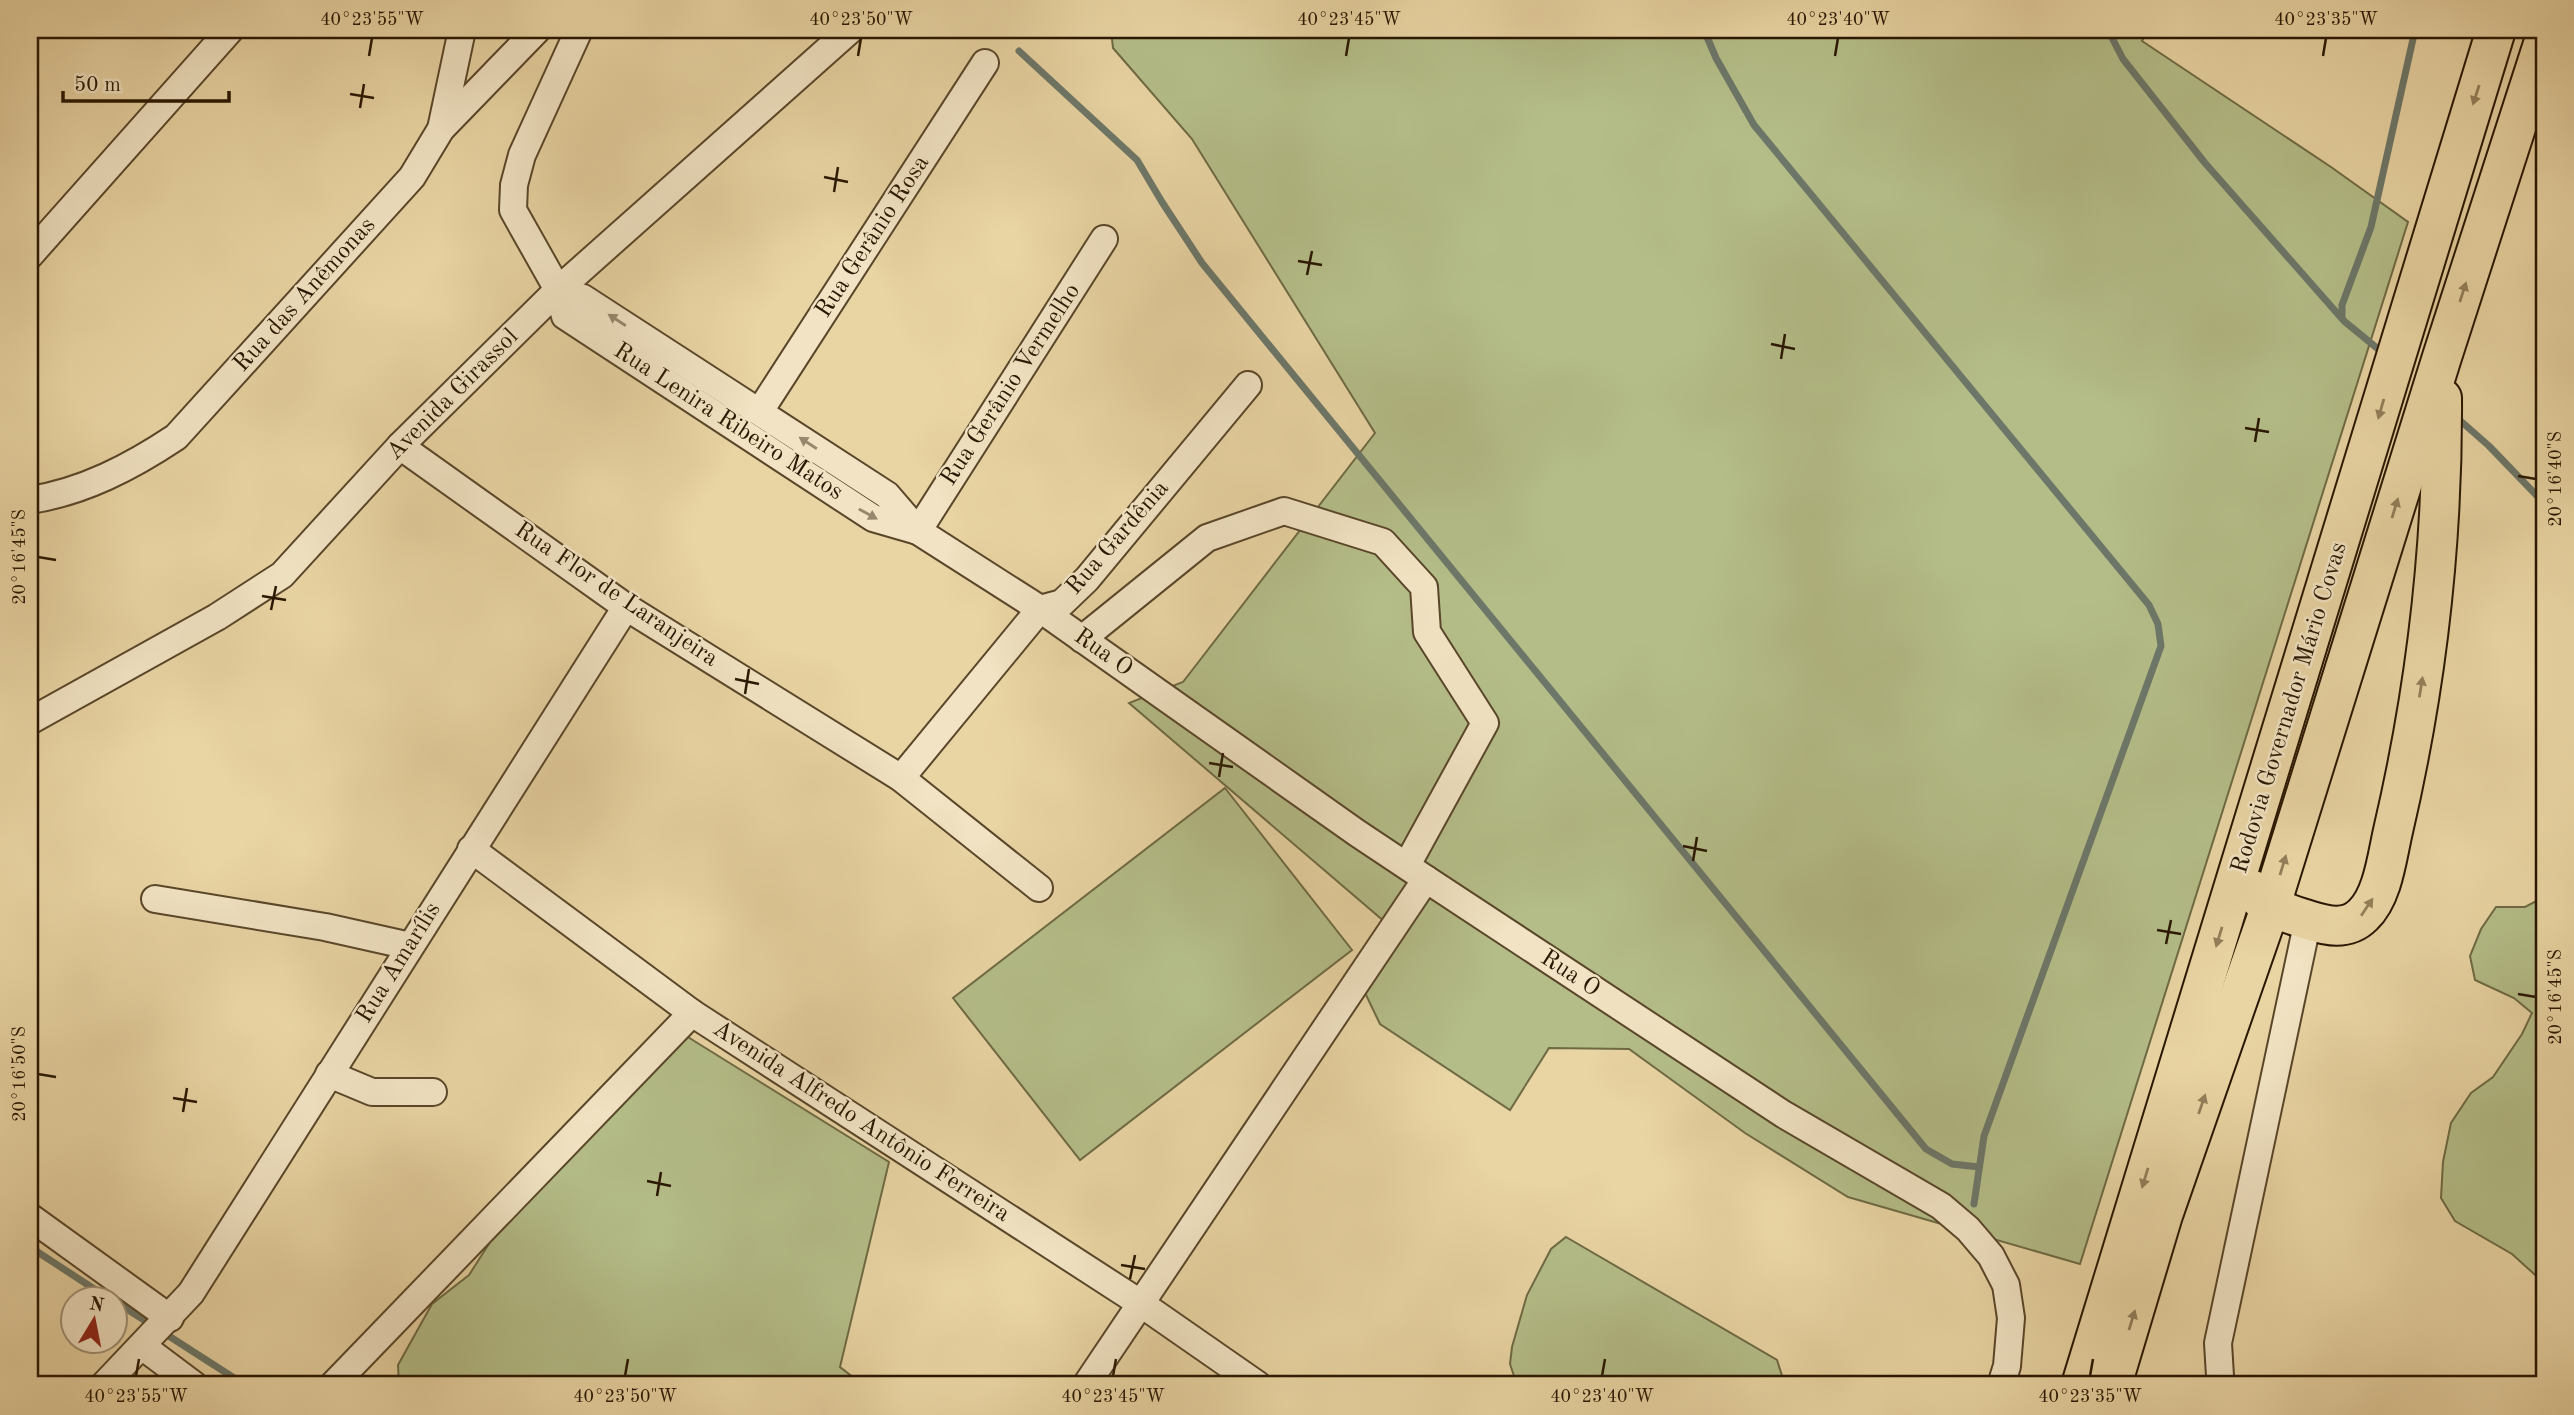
<svg xmlns="http://www.w3.org/2000/svg" width="2574" height="1415" font-family="'Old Standard TT',serif">
<style>
.green{fill:#b4bd88;stroke:#6e6a44;stroke-width:2}
.lines{fill:none;stroke-linecap:round;stroke-linejoin:round}
.stream{stroke:#6c7769;stroke-width:7}
.minor-casing{stroke:#59462a;stroke-width:30}
.highway-casing{stroke:#291701;stroke-width:42}
.minor{stroke:#f1e3c3;stroke-width:26}
.highway{stroke:#e9d4a3;stroke-width:38}
.oneway{fill:#937f5a}
.oneway2{fill:#97876c}
.ticks{fill:none;stroke:#291701;stroke-width:2.5}
.labels{text-anchor:middle;dominant-baseline:central;stroke-width:5;stroke-linejoin:round;paint-order:stroke}
.street-label{font-size:24px;fill:#291701;stroke:#f1e3c3}
.neatline{fill:none;stroke:#291701;stroke-width:2.5}
.ticks-label{font-size:18px;text-anchor:middle;fill:#291701}
</style>
<rect width="100%" height="100%" fill="#e9d4a3"/>
<filter id="stains"><feTurbulence type="fractalNoise" baseFrequency=".00286" numOctaves="4"/><feColorMatrix values="0 0 0 0 .2 0 0 0 0 .09 0 0 0 0 .02 0 0 0 .5 -.17"/></filter>
<radialGradient id="worn" r=".72"><stop offset=".6" stop-color="#630" stop-opacity="0"/><stop offset="1" stop-color="#630" stop-opacity=".3"/></radialGradient>
<g class="green">
<polygon points="1111,30 2148,30 2142,41 2331,167 2408,222 2080,1264 1848,1197 1745,1133 1629,1049 1549,1048 1510,1110 1380,1024 1353,968 1386,923 1129,703 1183,682 1375,433 1192,139 1113,48"/>
<polygon points="1225,788 1352,950 1080,1160 953,998"/>
<polygon points="2544,897 2544,1283 2512,1254 2455,1221 2441,1198 2443,1162 2451,1123 2471,1093 2493,1077 2522,1034 2532,1013 2514,998 2475,980 2470,956 2481,929 2496,907 2525,907"/>
<polygon points="683,1034 889,1162 840,1367 863,1385 399,1385 398,1365 432,1304 469,1275 508,1214"/>
<polygon points="1566,1237 1777,1360 1785,1385 1517,1385 1510,1364 1512,1347 1527,1295 1551,1249"/>
</g>
<g class="lines">
<g class="stream">
<polyline points="1704,30 1716,58 1754,125 2149,605 2158,624 2161,646 1984,1136 1974,1204"/>
<polyline points="2108,30 2123,59 2205,163 2344,321 2383,353"/>
<polyline points="1019,51 1137,160 1162,202 1202,263 1926,1149 1952,1164 1979,1167"/>
<polyline points="2342,317 2342,305 2371,227 2415,30"/>
<polyline points="2455,416 2489,446 2544,503"/>
<polyline points="30,1247 111,1300"/>
<polyline points="116,1302 245,1385"/>
</g>
<defs>
<g id="minor">
<polyline points="579,30 522,155 514,185 513,210 558,290 565,316 873,518 918,531 1040,609 1357,833 1426,879 1783,1114 1941,1206 1968,1229 1991,1256 2006,1285 2011,1318 2007,1366 2001,1385"/>
<polyline points="441,129 462,30"/>
<polyline points="30,255 230,30"/>
<polyline points="558,290 583,298 887,495 918,531"/>
<polyline points="760,411 985,63"/>
<polyline points="400,446 626,607 901,778 1039,888"/>
<path d="M 30,500 C 83,492 131,467 176,437 L 412,177 L 441,129 L 537,30"/>
<polyline points="918,531 1104,239"/>
<polyline points="1082,639 1207,538 1284,511 1383,542 1424,587 1427,632 1485,723 1407,865"/>
<polyline points="30,721 217,617 282,575 400,446 558,290 850,30"/>
<polyline points="901,778 1040,609 1062,603 1087,579 1248,385"/>
<polyline points="471,849 692,1013 1140,1303 1258,1385"/>
<polyline points="155,899 325,927 410,946"/>
<polyline points="329,1074 372,1092 433,1092"/>
<polyline points="30,1217 170,1318"/>
<polyline points="142,1346 194,1385"/>
<polyline points="2220,1376 2218,1343 2308,920"/>
<polyline points="104,1385 191,1293 626,607"/>
<polyline points="333,1385 692,1013"/>
<polyline points="1086,1385 1426,879"/>
</g>
<g id="highway">
<path d="M 2253,890 C 2262,907 2290,914 2308,920 C 2327,926 2347,931 2363,915 C 2383,896 2387,857 2393,831 C 2426,690 2443,543 2442,398"/>
<polyline points="2081,1385 2496,30"/>
<polyline points="2112,1385 2163,1215 2271,905 2442,357 2544,41"/>
</g>
</defs>
<use href="#minor" class="minor-casing"/>
<use href="#highway" class="highway-casing"/>
<use href="#minor" class="minor"/>
<use href="#highway" class="highway"/>
</g>
<defs><path id="oneway-solid" d="M-6-.8H1V-3.2L6.5 0L1 3.2V.8H-6Z" transform="scale(1.75)"/></defs>
<g class="oneway">
<use href="#oneway-solid" transform="translate(2476 95) rotate(108)"/>
<use href="#oneway-solid" transform="translate(2463 292) rotate(-72)"/>
<use href="#oneway-solid" transform="translate(2381 409) rotate(106)"/>
<use href="#oneway-solid" transform="translate(2395 508) rotate(-73)"/>
<use href="#oneway-solid" transform="translate(2421 687) rotate(-81)"/>
<use href="#oneway-solid" transform="translate(2283 865) rotate(-73)"/>
<use href="#oneway-solid" transform="translate(2367 907) rotate(-56)"/>
<use href="#oneway-solid" transform="translate(2219 937) rotate(107)"/>
<use href="#oneway-solid" transform="translate(2202 1104) rotate(-71)"/>
<use href="#oneway-solid" transform="translate(2145 1178) rotate(107)"/>
<use href="#oneway-solid" transform="translate(2132 1320) rotate(-73)"/>
</g>
<g class="oneway2">
<use href="#oneway-solid" transform="translate(617 320) rotate(-147)"/>
<use href="#oneway-solid" transform="translate(808 443) rotate(-147)"/>
<use href="#oneway-solid" transform="translate(868 514) rotate(29)"/>
</g>
<path class="ticks" d="M 369,56 L 372,38M 858,56 L 861,38M 1346,56 L 1349,38M 1835,56 L 1838,38M 2323,56 L 2326,38M 350,94 L 374,98M 360,108 L 364,84M 824,177 L 848,182M 834,192 L 838,167M 1298,261 L 1322,265M 1307,275 L 1312,251M 1771,344 L 1795,349M 1781,359 L 1785,334M 2245,428 L 2269,432M 2255,442 L 2259,418M 2518,476 L 2536,479M 38,557 L 56,560M 262,596 L 286,600M 271,610 L 276,586M 735,679 L 759,684M 745,694 L 749,669M 1209,763 L 1233,767M 1219,777 L 1223,753M 1683,846 L 1707,851M 1693,861 L 1697,837M 2157,930 L 2181,934M 2166,944 L 2171,920M 2518,994 L 2536,997M 38,1074 L 56,1077M 173,1098 L 197,1102M 183,1112 L 187,1088M 647,1181 L 671,1186M 657,1196 L 661,1172M 1121,1265 L 1145,1269M 1130,1279 L 1135,1255M 136,1376 L 139,1359M 625,1376 L 628,1359M 1113,1376 L 1116,1359M 1602,1376 L 1605,1359M 2090,1376 L 2093,1359"/>
<g class="labels">
<g class="street-label">
<text transform="translate(873 237) rotate(-57)">Rua Gerânio Rosa</text>
<text transform="translate(305 295) rotate(-48)">Rua das Anêmonas</text>
<text transform="translate(1011 385) rotate(-57)">Rua Gerânio Vermelho</text>
<text transform="translate(453 395) rotate(-45)">Avenida Girassol</text>
<text transform="translate(728 422) rotate(33)">Rua Lenira Ribeiro Matos</text>
<text transform="translate(1118 538) rotate(-49)">Rua Gardênia</text>
<text transform="translate(616 595) rotate(34)">Rua Flor de Laranjeira</text>
<text transform="translate(1103 653) rotate(35)">Rua O</text>
<text transform="translate(2290 708) rotate(-73)">Rodovia Governador Mário Covas</text>
<text transform="translate(399 963) rotate(-58)">Rua Amarílis</text>
<text transform="translate(1570 974) rotate(33)">Rua O</text>
<text transform="translate(861 1122) rotate(33)">Avenida Alfredo Antônio Ferreira</text>
</g>
</g>
<rect width="2574" height="1415" fill="none" stroke="#e9d4a3" stroke-width="77"/>
<g transform="translate(94 1320) rotate(10)"><circle r="33" fill="#f1e3c3" stroke="#a19175" stroke-width="2"/>
<path d="M0-5L12 26L0 18L-12 26Z" fill="#8f2418"/>
<text y="-10" font-size="19" font-weight="bold" text-anchor="middle" fill="#291701">N</text>
</g>
<path d="M63 91v10h166v-10" fill="none" stroke="#291701" stroke-width="3.5"/>
<text x="74" y="91" font-size="21" fill="#291701" stroke="#f1e3c3" stroke-width="5" paint-order="stroke">50 m</text>
<rect x="38" y="38" width="2498" height="1338" class="neatline"/>
<g class="ticks-label">
<text x="372" y="25">40°23'55"W</text>
<text x="861" y="25">40°23'50"W</text>
<text x="1349" y="25">40°23'45"W</text>
<text x="1838" y="25">40°23'40"W</text>
<text x="2326" y="25">40°23'35"W</text>
<text transform="translate(2555 479) rotate(-90)" y="6">20°16'40"S</text>
<text transform="translate(19 557) rotate(-90)" y="6">20°16'45"S</text>
<text transform="translate(2555 997) rotate(-90)" y="6">20°16'45"S</text>
<text transform="translate(19 1074) rotate(-90)" y="6">20°16'50"S</text>
<text x="136" y="1402">40°23'55"W</text>
<text x="625" y="1402">40°23'50"W</text>
<text x="1113" y="1402">40°23'45"W</text>
<text x="1602" y="1402">40°23'40"W</text>
<text x="2090" y="1402">40°23'35"W</text>
</g>
<rect width="100%" height="100%" filter="url(#stains)"/>
<rect width="100%" height="100%" fill="url(#worn)"/>
</svg>
